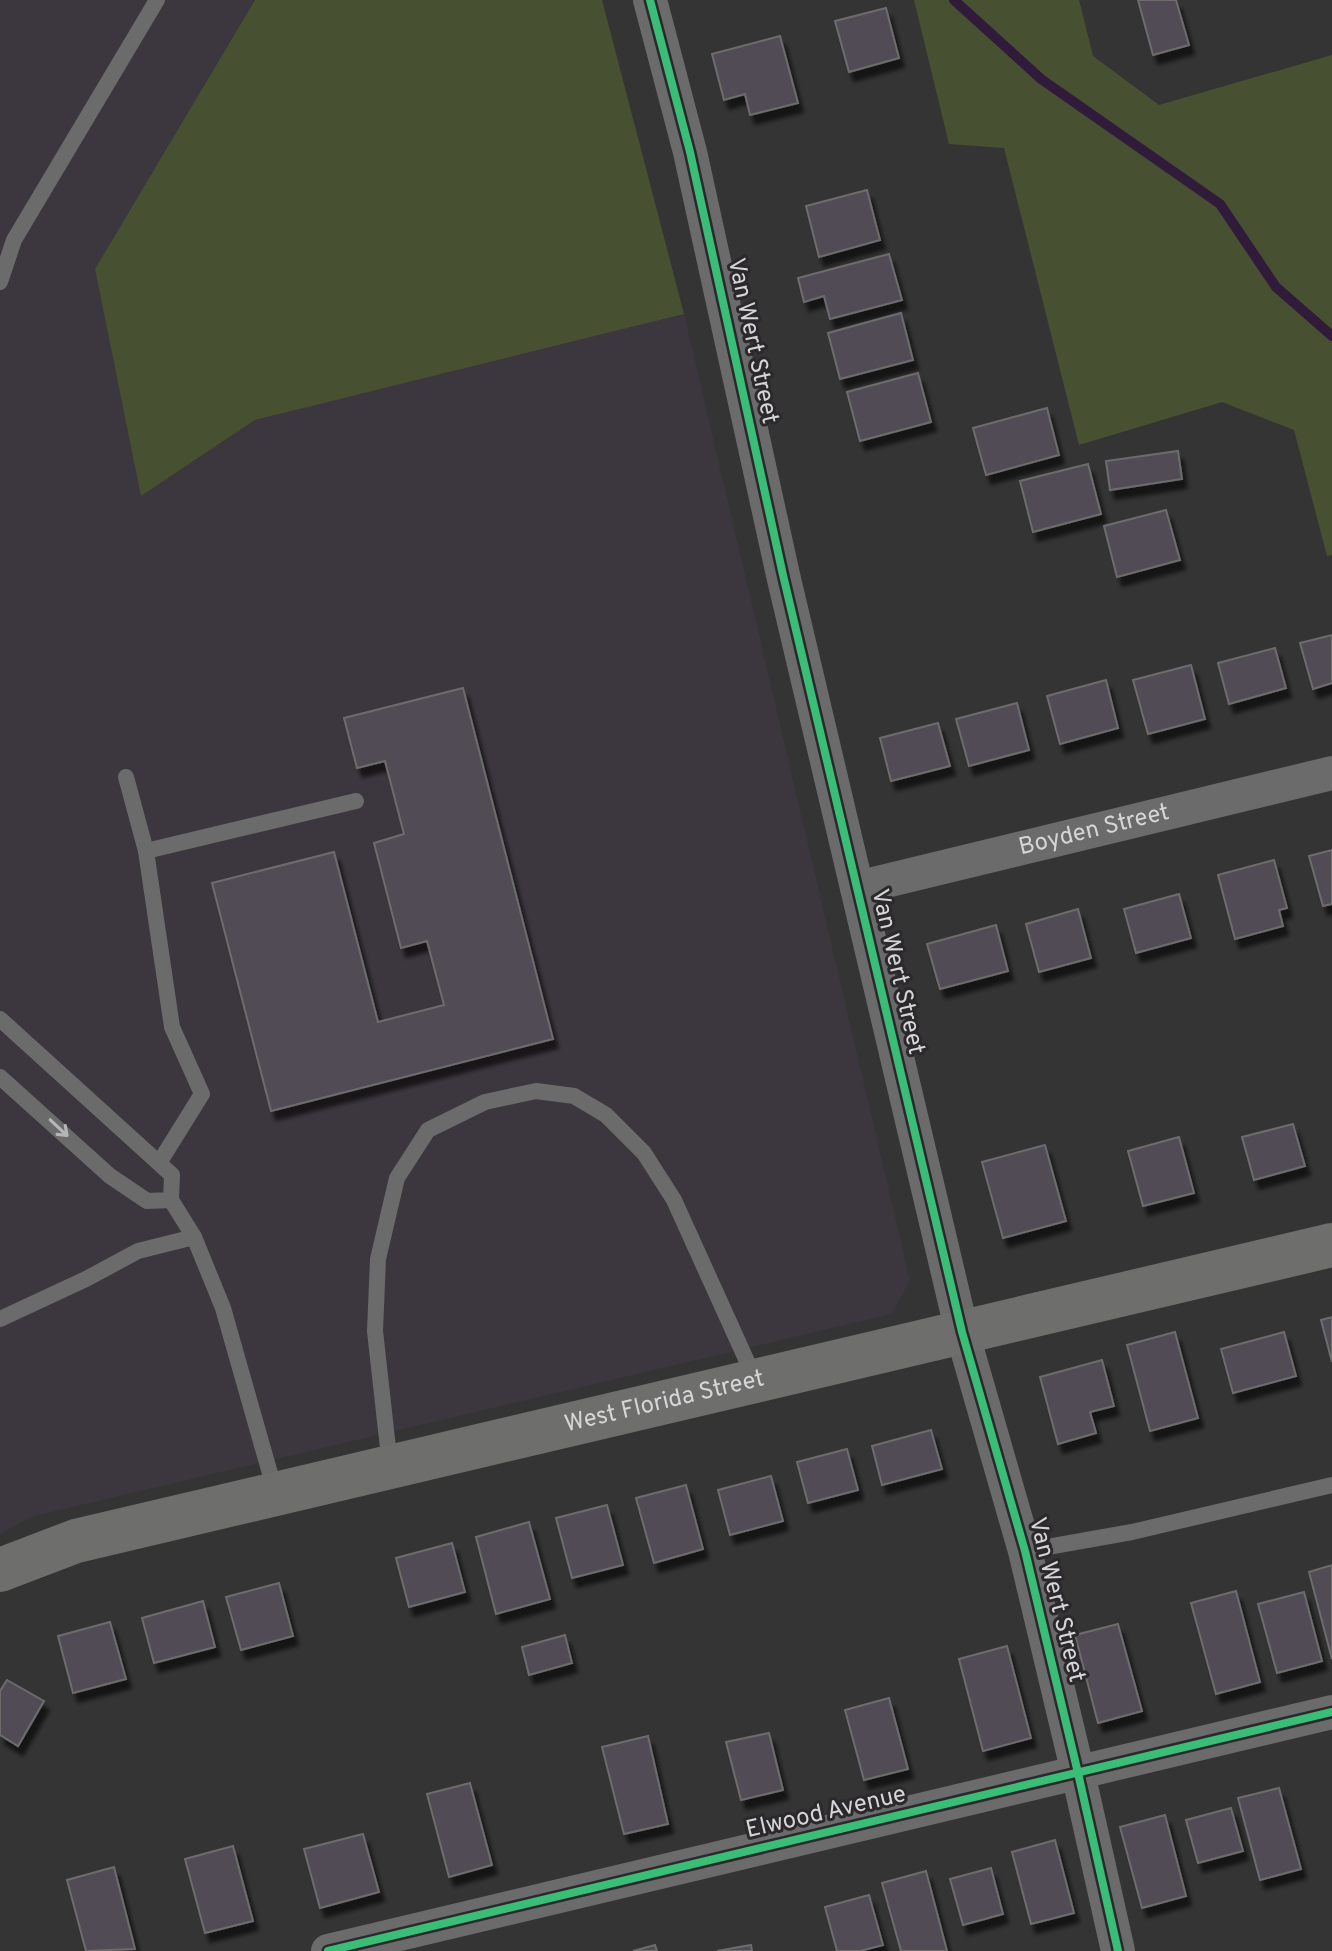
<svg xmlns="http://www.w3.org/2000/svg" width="1332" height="1951" font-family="Overpass,sans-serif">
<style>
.built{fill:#3c373f}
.green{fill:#485032}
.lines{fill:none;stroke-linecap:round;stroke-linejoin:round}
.stream{stroke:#301c3a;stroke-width:10}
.building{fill:#514c54;stroke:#6d6c6d;stroke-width:2;filter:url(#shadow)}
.lane{stroke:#6b6b6b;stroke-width:16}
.street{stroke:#6b6b6b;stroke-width:34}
.secondary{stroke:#6e6e6d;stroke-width:44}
.cycleway-casing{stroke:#2b292c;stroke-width:13}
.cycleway{stroke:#3abd76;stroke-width:8}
.oneway{stroke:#b6b5b7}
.labels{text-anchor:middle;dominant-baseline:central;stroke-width:6;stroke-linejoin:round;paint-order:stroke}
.street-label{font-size:24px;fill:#d6d5d7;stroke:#2b292c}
</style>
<defs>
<filter id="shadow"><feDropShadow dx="5" dy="9" stdDeviation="2" flood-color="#0009"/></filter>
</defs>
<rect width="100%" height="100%" fill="#353435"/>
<polygon class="built" points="0,0 255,0 95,269 142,495 255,420 684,314 910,1281 891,1314 30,1517 0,1534"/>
<g class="green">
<polygon points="255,0 602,0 684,314 255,420 141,496 95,269"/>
<polygon points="914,0 1079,0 1093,56 1159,105 1332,55 1332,555 1327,556 1294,430 1222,402 1079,445 1004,148 949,144"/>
</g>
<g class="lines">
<polyline class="stream" points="954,0 1041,79 1220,204 1276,287 1332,336"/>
</g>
<g class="building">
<polygon points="1138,0 1176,0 1189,45 1153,55"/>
<polygon points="886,8 899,58 849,72 835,21"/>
<polygon points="780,36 798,103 750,115 745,94 724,100 712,54"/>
<polygon points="867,190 880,240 819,257 806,206"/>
<polygon points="889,254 902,300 830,319 824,296 804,302 798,278"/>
<polygon points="901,313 913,360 840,379 828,333"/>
<polygon points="918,373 931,422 860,441 847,392"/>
<polygon points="1047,408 1059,455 986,475 973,428"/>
<polygon points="1178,451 1182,479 1110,490 1106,461"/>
<polygon points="1088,464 1101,514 1033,532 1020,481"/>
<polygon points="1166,510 1180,560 1117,577 1104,526"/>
<polygon points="1332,635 1332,683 1313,689 1300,643"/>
<polygon points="1275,648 1286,688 1229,704 1218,663"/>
<polygon points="1191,665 1205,719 1148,734 1133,680"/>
<polygon points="1106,680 1118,728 1060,744 1047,696"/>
<polygon points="463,688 553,1039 271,1111 212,883 334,852 378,1022 444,1005 427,941 401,948 374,843 404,834 385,761 357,768 344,718"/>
<polygon points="1017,703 1029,750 969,766 956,719"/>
<polygon points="938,723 950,766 891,781 880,738"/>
<polygon points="1332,850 1332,904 1323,906 1309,856"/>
<polygon points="1274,860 1287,908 1279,910 1283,926 1235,939 1218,875"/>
<polygon points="1179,894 1191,938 1136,953 1124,909"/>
<polygon points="1078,909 1091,958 1039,972 1026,924"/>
<polygon points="996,925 1008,971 940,989 927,944"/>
<polygon points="1293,1124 1305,1166 1254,1180 1242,1137"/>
<polygon points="1179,1137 1194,1193 1143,1206 1128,1151"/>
<polygon points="1045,1145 1066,1221 1003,1238 982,1162"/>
<polygon points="1332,1317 1332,1362 1321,1320"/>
<polygon points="1175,1332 1198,1418 1150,1431 1127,1345"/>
<polygon points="1284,1332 1296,1376 1233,1393 1221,1349"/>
<polygon points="1102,1360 1114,1406 1090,1412 1096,1433 1058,1444 1040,1377"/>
<polygon points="931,1430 942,1469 882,1485 872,1446"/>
<polygon points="847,1449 858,1490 808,1503 797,1462"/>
<polygon points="771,1476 783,1521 730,1535 718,1490"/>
<polygon points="686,1485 703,1549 654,1563 636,1498"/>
<polygon points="607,1505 623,1565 572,1578 556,1518"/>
<polygon points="529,1522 550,1599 496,1614 476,1537"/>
<polygon points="452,1543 465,1592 409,1607 396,1558"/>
<polygon points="1332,1565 1332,1659 1309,1572"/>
<polygon points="279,1583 293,1636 241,1650 226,1597"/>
<polygon points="1236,1591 1260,1682 1216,1694 1191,1603"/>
<polygon points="1304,1592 1322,1661 1277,1673 1258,1604"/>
<polygon points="203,1601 215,1647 154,1663 142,1618"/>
<polygon points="110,1622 126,1679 73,1693 58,1636"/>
<polygon points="1118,1624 1142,1711 1098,1723 1075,1635"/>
<polygon points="565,1635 572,1663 529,1675 522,1647"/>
<polygon points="1007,1646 1031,1738 983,1751 959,1659"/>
<polygon points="7,1680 44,1701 18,1746 0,1735 0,1691"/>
<polygon points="889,1698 908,1769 864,1780 845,1710"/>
<polygon points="769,1733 783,1790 741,1800 726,1742"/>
<polygon points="648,1736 668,1824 624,1834 602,1747"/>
<polygon points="470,1783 492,1865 449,1877 427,1794"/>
<polygon points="1279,1788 1301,1869 1260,1880 1238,1798"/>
<polygon points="1231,1808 1243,1851 1198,1863 1186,1820"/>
<polygon points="1165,1815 1186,1896 1142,1908 1120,1827"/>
<polygon points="363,1834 379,1892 320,1908 304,1849"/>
<polygon points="1055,1840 1074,1913 1031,1924 1012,1852"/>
<polygon points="233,1846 253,1921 205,1933 185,1859"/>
<polygon points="114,1867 135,1949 86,1951 67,1880"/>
<polygon points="991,1868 1003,1914 963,1925 950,1879"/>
<polygon points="926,1871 947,1951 901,1951 882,1883"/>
<polygon points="869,1895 883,1945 860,1951 837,1951 825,1907"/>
<polygon points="655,1945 657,1951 633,1951"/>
<polygon points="751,1945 752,1951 717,1951"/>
</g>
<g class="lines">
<g class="lane">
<polyline points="0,282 14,240 157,0"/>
<polyline points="126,777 146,851 172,1027 202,1094 159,1163"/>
<polyline points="146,851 356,801"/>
<polyline points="0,1019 172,1175 171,1200 147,1201 110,1176 0,1077"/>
<polyline points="171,1200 194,1237"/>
<polyline points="0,1319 86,1279 138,1251 194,1237 223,1308 275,1491"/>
<polyline points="390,1466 375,1331 378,1259 397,1178 428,1130 485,1102 536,1091 574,1096 606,1115 644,1153 674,1200 755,1379"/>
<polyline points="1025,1551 1132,1532 1332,1485"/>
</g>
<g class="street">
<polyline points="650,0 690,152 783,575 962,1332 1025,1551 1078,1773 1118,1951"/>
<path id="s1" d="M 857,888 L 1332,773"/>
<polyline points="328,1951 1332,1712"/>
</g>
<path class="secondary" id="s2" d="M 0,1570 L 76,1541 L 1332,1245"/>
<defs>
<g id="cycleway">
<polyline points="650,0 690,152 783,575 962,1332 1025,1551 1078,1773 1118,1951"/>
<polyline points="328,1951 1332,1712"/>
</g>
</defs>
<use href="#cycleway" class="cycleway-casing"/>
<use href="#cycleway" class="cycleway"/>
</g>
<defs><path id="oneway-shaft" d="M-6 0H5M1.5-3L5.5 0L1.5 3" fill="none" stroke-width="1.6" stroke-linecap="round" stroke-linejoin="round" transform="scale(2)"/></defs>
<use class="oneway" href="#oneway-shaft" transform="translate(59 1128) rotate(43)"/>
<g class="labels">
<g class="street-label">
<text transform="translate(752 341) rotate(78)">Van Wert Street</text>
<text stroke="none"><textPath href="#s1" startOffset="244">Boyden Street</textPath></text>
<text transform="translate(897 972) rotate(77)">Van Wert Street</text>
<text stroke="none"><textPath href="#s2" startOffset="686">West Florida Street</textPath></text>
<text transform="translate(1056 1600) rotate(76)">Van Wert Street</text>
<text transform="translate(826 1813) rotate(-13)">Elwood Avenue</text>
</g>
</g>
</svg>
